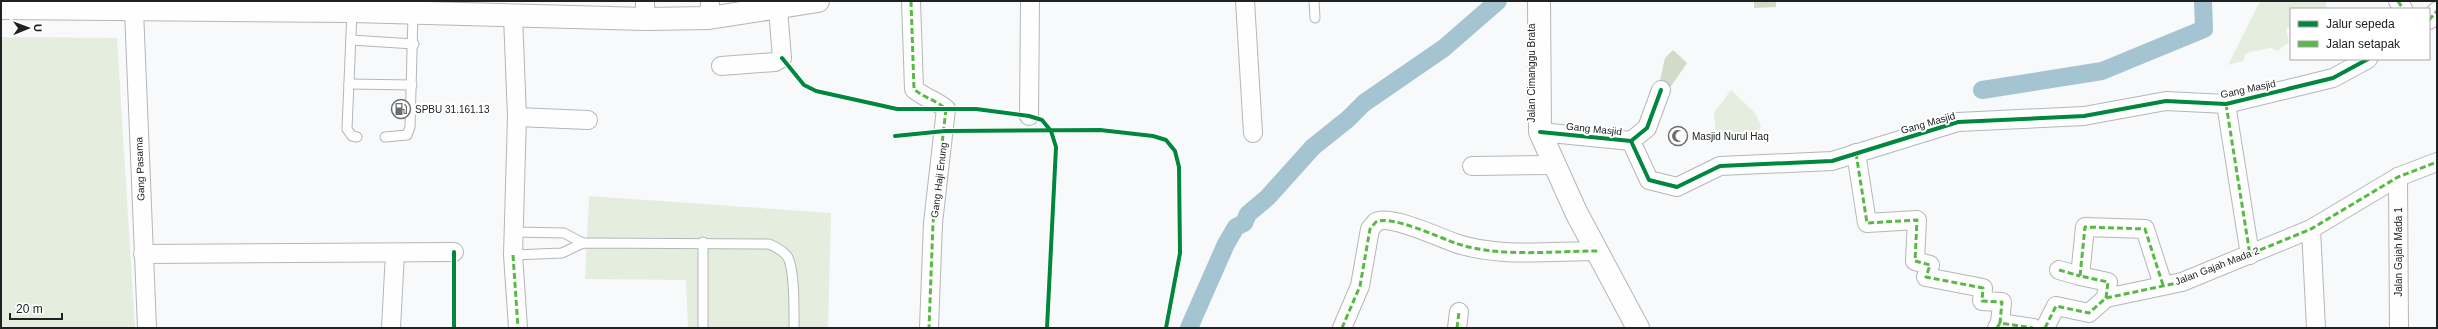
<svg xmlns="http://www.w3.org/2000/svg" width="2438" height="329" font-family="Helvetica,sans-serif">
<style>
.green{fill:#e5eede}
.forest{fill:#d1dbc8}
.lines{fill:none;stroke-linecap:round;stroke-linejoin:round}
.canal{stroke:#a5c4d2;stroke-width:18}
.service-casing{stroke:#b5b6b7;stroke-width:11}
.minor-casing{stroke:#b5b6b7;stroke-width:20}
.tertiary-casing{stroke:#b5b6b7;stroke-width:24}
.secondary-casing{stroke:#b5b6b7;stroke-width:24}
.service{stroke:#fefefe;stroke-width:9}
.minor{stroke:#fefefe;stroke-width:18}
.tertiary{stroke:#fefefe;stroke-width:22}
.secondary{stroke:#fefefe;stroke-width:22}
.quiet{stroke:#58b947;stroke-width:3;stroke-dasharray:6 3;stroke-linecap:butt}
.cycleway-casing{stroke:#fff;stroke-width:6}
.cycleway{stroke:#00873e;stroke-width:4}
.labels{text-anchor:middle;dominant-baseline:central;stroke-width:4;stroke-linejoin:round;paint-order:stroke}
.street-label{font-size:10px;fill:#202122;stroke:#fff}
.poi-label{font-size:10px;fill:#202122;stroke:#fff;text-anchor:start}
</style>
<rect width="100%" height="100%" fill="#f7f9fb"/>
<g class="green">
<polygon points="2260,1 2326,2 2327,9 2291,9 2291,27 2286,29 2289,42 2278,51 2270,48 2246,53 2243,61 2228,65"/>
<polygon points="1,37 117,38 135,328 1,328"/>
<polygon points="1731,90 1755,113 1761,126 1754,140 1716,136 1714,113"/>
<polygon points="589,196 831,213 828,328 688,328 686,280 585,279"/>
</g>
<g class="forest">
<polygon points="1754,1 1776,1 1776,7 1754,8"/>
<polygon points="1673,50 1687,63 1669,89 1660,80 1665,58"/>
</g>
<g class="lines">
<g class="canal">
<polyline points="1982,90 2102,71 2204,29 2203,1"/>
<polyline points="1189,328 1226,244 1236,227 1244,223 1248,214 1268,197 1313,147 1348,119 1364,103 1444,48 1498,1"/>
</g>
<defs>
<g id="service">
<polyline points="1314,1 1315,18"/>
<polyline points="352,11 347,129 352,136 357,137"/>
<polyline points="351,40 414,44"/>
<polyline points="349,84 412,85"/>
<polyline points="385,137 407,135 410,127 413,14"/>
<polyline points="515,232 564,233 583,243"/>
<path d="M 513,255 L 562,253 L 583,243 L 769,244 C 776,247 782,250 787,256 C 795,267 794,313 794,328"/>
<polyline points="703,328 703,242"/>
</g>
<g id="minor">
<path d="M 911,1 L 914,89 C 924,98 936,100 946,109 L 933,223 L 929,328"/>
<polyline points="1245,1 1253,133"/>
<polyline points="2398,1 2403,9"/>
<polyline points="134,10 147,328"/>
<polyline points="513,16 517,117 513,255 518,328"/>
<polyline points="709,18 710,1"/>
<polyline points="645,19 645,1"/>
<polyline points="2429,20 2437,11"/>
<polyline points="721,66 775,62 782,58 778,9"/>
<polyline points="2226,104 2250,255"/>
<polyline points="1029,116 1030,1"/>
<polyline points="517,117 588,120"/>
<polyline points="1540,132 1631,141"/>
<polyline points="1631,141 1649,180 1677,187 1720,166 1832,161 1958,122 2084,116 2166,101 2226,104 2333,78 2368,59"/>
<polyline points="1631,141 1647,128 1661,90"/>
<polyline points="1856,153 1867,223 1917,220 1915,261 1930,265 1926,277 1983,288 1982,301 2002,302 2000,323"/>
<polyline points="1472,166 1555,165"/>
<polyline points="2398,177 2399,328"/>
<polyline points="2311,229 2316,328"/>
<polyline points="143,254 454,252"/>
<polyline points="2059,270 2080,276"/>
<polyline points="2106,298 2108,282 2080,276 2085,227 2145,229 2163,285"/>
<polyline points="391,328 395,253"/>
<path d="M 1342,328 L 1360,286 L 1370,229 C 1372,227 1374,224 1376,222 C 1389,214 1441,238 1455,243 C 1499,258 1551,251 1598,251"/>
<polyline points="1457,328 1459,312"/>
<polyline points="1997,328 2000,323 2033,328"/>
<polyline points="2045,328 2056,306 2089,313 2106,298 2182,282 2311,229 2398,177 2437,162"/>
</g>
<polyline id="tertiary" points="1539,1 1540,132 1576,212 1638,328"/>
<polyline id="secondary" points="1,8 352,11 645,19 709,18 818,1"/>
</defs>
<use href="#service" class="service-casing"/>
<use href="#minor" class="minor-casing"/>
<use href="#tertiary" class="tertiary-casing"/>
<use href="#secondary" class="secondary-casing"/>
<use href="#service" class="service"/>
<use href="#minor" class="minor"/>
<use href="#tertiary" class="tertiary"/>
<use href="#secondary" class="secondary"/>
<g class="quiet">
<path d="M 911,1 L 914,89 C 924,98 936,100 946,109 L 933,223 L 929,328"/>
<polyline points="2398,1 2403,9"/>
<polyline points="2429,20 2437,11"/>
<polyline points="2226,104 2250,255"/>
<polyline points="1856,153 1867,223 1917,220 1915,261 1930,265 1926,277 1983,288 1982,301 2002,302 2000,323"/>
<polyline points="513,255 518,328"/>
<polyline points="2059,270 2080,276"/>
<polyline points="2106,298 2108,282 2080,276 2085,227 2145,229 2163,285"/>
<path d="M 1342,328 L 1360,286 L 1370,229 C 1372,227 1374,224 1376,222 C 1389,214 1441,238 1455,243 C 1499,258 1551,251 1598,251"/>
<polyline points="1457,328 1459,312"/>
<polyline points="1997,328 2000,323 2033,328"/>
<polyline points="2045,328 2056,306 2089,313 2106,298 2182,282 2311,229 2398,177 2437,162"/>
</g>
<defs>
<g id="cycleway">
<polyline points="782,58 804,85 816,91 897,109 976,109 1029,116 1042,120 1051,131 1056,147 1047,328"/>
<polyline points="1540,132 1631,141"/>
<polyline points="895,136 945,131 1100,130 1153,136 1166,140 1175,151 1179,167 1180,253 1166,328"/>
<polyline points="1631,141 1649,180 1677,187 1720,166 1832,161 1958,122 2084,116 2166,101 2226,104 2333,78 2368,59"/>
<polyline points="1631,141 1647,128 1661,90"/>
<polyline points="454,328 454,252"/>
</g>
</defs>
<use href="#cycleway" class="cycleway-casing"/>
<use href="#cycleway" class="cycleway"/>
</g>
<defs>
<symbol id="fuel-ring" viewBox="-11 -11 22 22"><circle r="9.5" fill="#fff" stroke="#6b6d6e" stroke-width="1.5"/><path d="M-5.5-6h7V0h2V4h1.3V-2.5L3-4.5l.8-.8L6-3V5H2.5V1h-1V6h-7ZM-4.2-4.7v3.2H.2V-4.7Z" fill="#6b6d6e"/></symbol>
<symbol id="mosque-ring" viewBox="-11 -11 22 22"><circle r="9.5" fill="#fff" stroke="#6b6d6e" stroke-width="1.5"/><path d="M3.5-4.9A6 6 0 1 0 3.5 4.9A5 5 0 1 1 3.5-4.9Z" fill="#6b6d6e"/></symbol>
</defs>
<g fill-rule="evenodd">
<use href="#fuel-ring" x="390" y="98" width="22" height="22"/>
<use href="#mosque-ring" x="1667" y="125" width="22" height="22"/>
</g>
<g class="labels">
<g class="street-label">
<text transform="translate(1531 73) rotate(-90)">Jalan Cimanggu Brata</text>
<text transform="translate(2248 89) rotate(-12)">Gang Masjid</text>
<text transform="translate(1928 123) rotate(-16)">Gang Masjid</text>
<text transform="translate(1594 129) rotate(6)">Gang Masjid</text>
<text transform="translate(140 169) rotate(-92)">Gang Pasama</text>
<text transform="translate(939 180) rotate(-83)">Gang Haji Enung</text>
<text transform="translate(2398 252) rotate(-90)">Jalan Gajah Mada 1</text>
<text transform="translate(2217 266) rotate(-21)">Jalan Gajah Mada 2</text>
</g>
<g class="poi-label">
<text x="415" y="109">SPBU 31.161.13</text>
<text x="1692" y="136">Masjid Nurul Haq</text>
</g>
</g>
<rect width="2438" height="329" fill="none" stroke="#202122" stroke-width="4"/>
<rect x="2290" y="8" width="140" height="52" fill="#ffffff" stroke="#a6a6a7"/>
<rect x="2298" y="21" width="20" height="6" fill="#00873e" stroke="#a6a6a7"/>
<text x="2326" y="28" font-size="12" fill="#202122">Jalur sepeda</text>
<rect x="2298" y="41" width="20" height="6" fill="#58b947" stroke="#a6a6a7"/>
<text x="2326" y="48" font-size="12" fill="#202122">Jalan setapak</text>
<g transform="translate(28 28) rotate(89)" stroke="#ffffff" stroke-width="3" paint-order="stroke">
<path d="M0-3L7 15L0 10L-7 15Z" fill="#202122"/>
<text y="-6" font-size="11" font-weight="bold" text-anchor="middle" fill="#202122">U</text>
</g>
<path d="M10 313v6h52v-6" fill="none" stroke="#202122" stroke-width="2"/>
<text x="16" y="313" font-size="12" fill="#202122" stroke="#ffffff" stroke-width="3" paint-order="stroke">20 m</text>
</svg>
